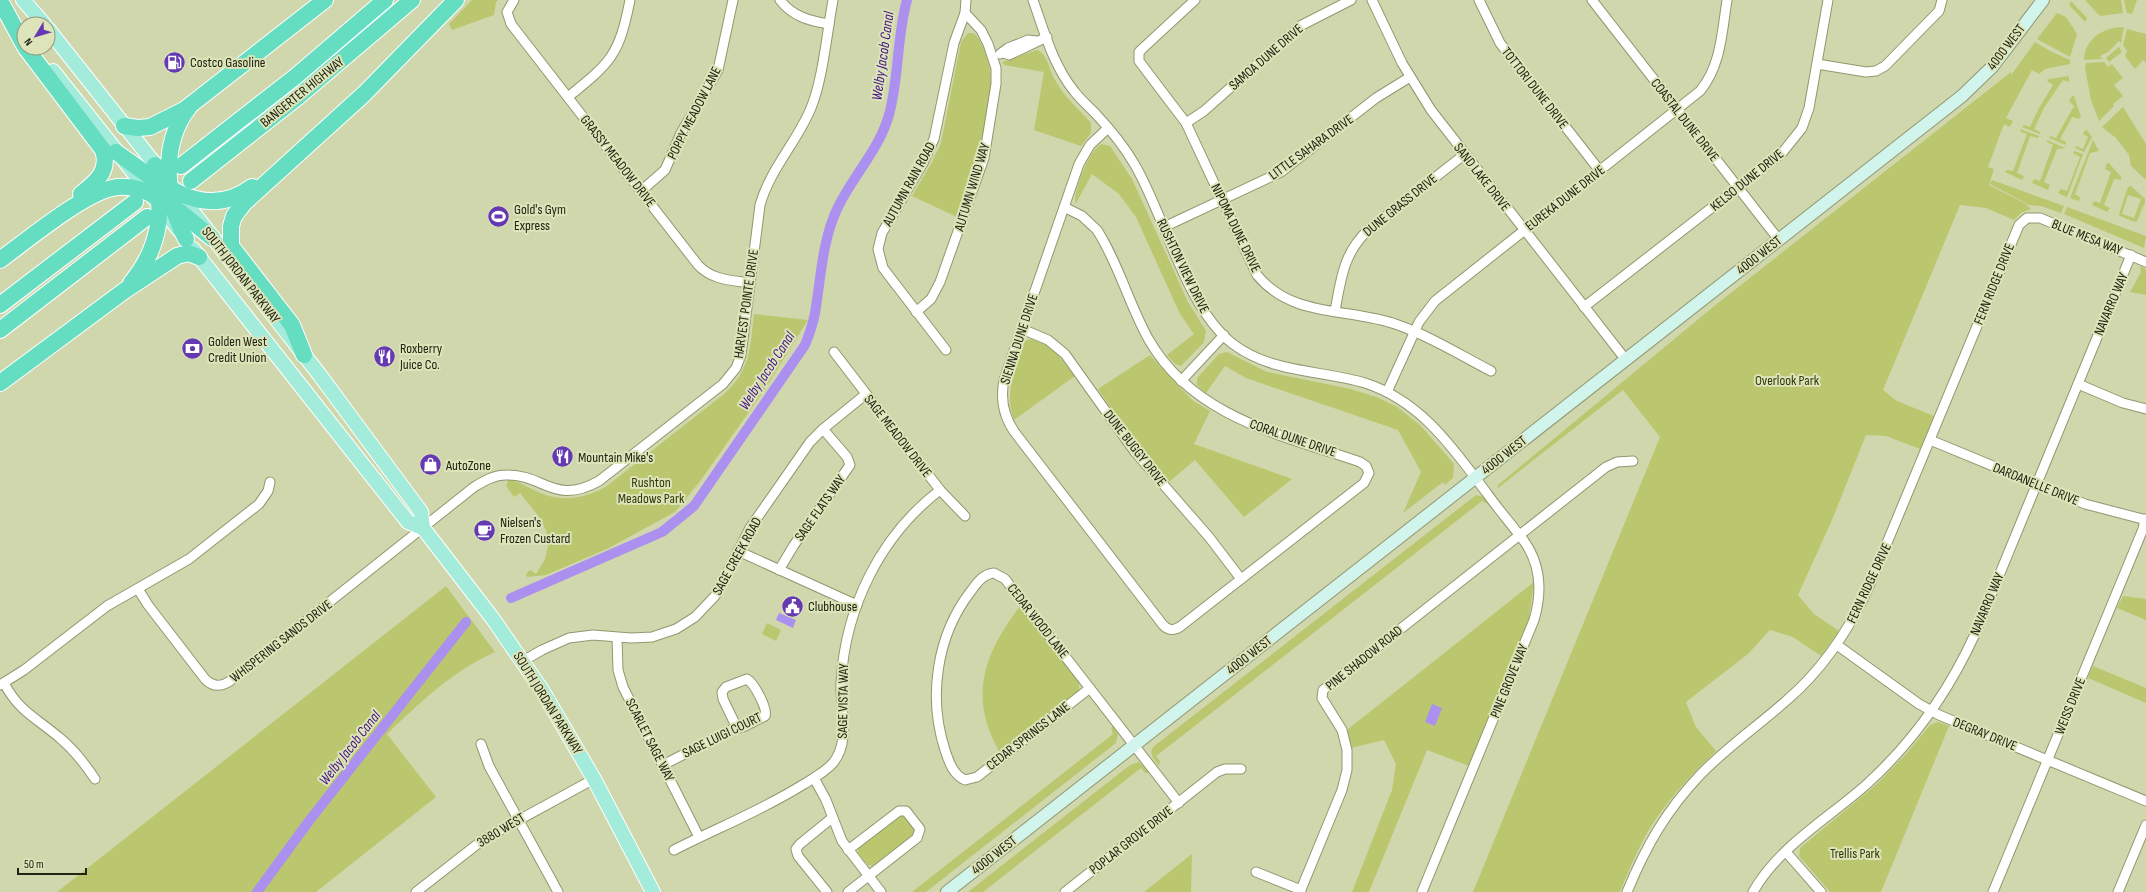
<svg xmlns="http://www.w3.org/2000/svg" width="2146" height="892" font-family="'Sofia Sans Condensed',sans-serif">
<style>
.green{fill:#bbc76e;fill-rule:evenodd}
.water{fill:#ab90f0}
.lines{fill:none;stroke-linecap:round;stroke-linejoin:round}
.canal{stroke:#ab90f0;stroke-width:10}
.street-casing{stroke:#91976f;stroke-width:11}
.secondary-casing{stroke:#91976f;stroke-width:14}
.primary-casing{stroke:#fff;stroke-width:16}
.highway-casing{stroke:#fff;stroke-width:18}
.street{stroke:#fff;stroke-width:9}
.secondary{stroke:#d1f5ec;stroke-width:12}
.primary{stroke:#a3ebda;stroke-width:14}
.highway{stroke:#65ddc1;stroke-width:16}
.labels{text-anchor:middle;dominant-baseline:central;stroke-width:4;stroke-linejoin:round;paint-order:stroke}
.street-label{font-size:14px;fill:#212313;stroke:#dde4b9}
.poi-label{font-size:14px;fill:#212313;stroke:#dde4b9;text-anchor:start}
.park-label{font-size:14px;fill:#333808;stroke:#dde4b9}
.water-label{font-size:15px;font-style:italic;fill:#441484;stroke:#dde4b9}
</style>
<rect width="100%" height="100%" fill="#d0d7ad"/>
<g class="green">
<polygon points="472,0 498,0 496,2 494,15 452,30 449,24"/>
<polygon points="2085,0 2121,0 2123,13 2100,16"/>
<polygon points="2124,0 2137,0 2132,14 2127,13"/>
<polygon points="2071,1 2087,18 2085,22 2069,5"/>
<polygon points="2057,13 2066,17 2077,34 2070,57 2037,39"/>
<path d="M 2124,27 L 2121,43 L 2119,41 L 2108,52 L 2100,56 L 2102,59 L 2084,60 C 2085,38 2104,27 2124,27 Z"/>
<polygon points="2127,29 2146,34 2146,63 2143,60 2135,69 2125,56 2127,51 2123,45"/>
<path d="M 968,33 L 974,33 C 985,45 992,69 991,85 C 988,129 971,176 957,217 L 912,196 L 932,162 L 941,143 L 961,42 Z"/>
<path d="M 2035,42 L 2050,51 L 2070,60 L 2070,64 L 2045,69 L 2039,74 L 2032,70 L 2006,118 L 2013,121 L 2010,127 L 2004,124 L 1988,167 L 1994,169 L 1989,185 L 2026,204 L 2031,209 L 2021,213 L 2014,220 L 1986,208 L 1960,205 L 1883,390 L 1897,401 L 1934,416 L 1920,449 L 1886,436 L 1866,435 L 1832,520 L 1798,595 L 1814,614 L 1839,631 L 1821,656 L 1793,637 L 1770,630 L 1748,654 L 1686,702 L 1696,727 L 1716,751 C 1692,774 1668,799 1650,828 C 1638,848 1629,870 1620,892 L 1473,892 L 1660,437 L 1623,390 L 1498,488 L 1497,491 L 1498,485 L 1713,307 L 2011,72 L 2011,75 Z"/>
<polygon points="2119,47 2122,52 2109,62 2106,58"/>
<path d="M 1037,50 C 1047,53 1049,69 1054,78 C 1063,96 1078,108 1091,123 L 1091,133 L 1081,146 L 1034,130 L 1044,72 L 1004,65 L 1002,62 Z"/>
<polygon points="2104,62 2108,67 2112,64 2123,78 2114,85 2123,96 2113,104 2114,106 2099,121 2091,100 2085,68 2086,63"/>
<polygon points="2069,76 2069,82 2063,80 2045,106 2034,129 2040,132 2040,134 2022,127 2024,125 2030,127 2039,108 2053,85 2047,81 2049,79"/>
<polygon points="2072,96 2074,96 2081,117 2078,119 2072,117 2060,139 2066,142 2066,145 2049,138 2050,136 2056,138 2074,106 2069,101"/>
<polygon points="2123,107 2146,144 2146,180 2131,166 2129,155 2116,138 2102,127"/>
<polygon points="2020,129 2039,136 2038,138 2030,136 2017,173 2024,176 2022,180 2005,172 2007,170 2013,171 2027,134 2021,132"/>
<polygon points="2086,129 2092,137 2084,152 2075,148 2076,146 2083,149 2088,137 2083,134"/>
<polygon points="2047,140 2065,148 2057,149 2044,182 2050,185 2048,190 2032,183 2034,179 2040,181 2053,145 2047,142"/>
<polygon points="2093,140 2099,151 2090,153 2075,194 2081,198 2078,201 2070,198"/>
<path d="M 1101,144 L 1110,146 L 1132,179 L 1188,302 L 1206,331 L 1204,342 L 1181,366 L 1175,364 L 1167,355 L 1194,334 L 1180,314 L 1136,217 L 1119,194 L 1092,174 L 1076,203 L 1075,201 C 1075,188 1089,151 1101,144 Z"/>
<polygon points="2074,151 2083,154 2067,197 2058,193 2061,189 2067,191 2080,157 2073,153"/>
<polygon points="2107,163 2109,163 2121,177 2121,180 2114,179 2104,205 2110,208 2107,212 2092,205 2094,201 2100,203 2111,172 2105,169"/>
<polygon points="1992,180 2064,206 2061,213 2041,206 2029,205 1990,184"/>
<path d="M 2131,186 L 2145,199 L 2145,202 L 2137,221 L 2135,222 L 2120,216 L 2119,214 L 2128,187 ZM 2128,195 L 2141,199 L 2134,218 L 2122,214 Z"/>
<polygon points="2067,207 2146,236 2144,248 2064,214"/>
<polygon points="2140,266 2146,269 2146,295 2130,292 2141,272"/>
<path d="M 754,314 L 808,320 L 765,389 L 701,480 L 675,512 L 609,548 L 546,575 L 527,577 L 526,574 L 530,570 L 536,574 L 545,559 L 549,542 L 542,542 L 540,536 L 547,533 L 540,518 L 520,493 L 514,497 L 506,486 L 508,480 C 519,481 527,487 536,491 C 560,503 585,499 607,486 L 724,394 C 751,370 750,347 754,314 Z"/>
<path d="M 1031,339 L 1051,347 L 1075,376 L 1014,420 C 1004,394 1015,371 1023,346 L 1025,341 Z"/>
<polygon points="1227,352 1267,372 1351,389 1379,398 1397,407 1420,425 1454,464 1453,478 1445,485 1443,482 1403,513 1421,472 1398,430 1246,378 1225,366 1206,393 1197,385 1197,378 1219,354"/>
<polygon points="1150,355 1192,400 1210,411 1194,444 1292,479 1244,517 1195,460 1169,482 1130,436 1098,389"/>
<path d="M 1476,495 L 1484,497 L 1490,505 L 1482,501 L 1164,750 L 1156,756 L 1160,761 L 1159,766 C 1154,760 1149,754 1153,747 Z"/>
<polygon points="1534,582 1529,618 1469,766 1427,750 1369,892 1352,892 1392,790 1396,764 1384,740 1351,748 1347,730"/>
<path d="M 446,586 L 495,652 C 451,672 421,702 387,734 L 436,797 L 316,892 L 57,892 Z"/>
<polygon points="2123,596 2146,599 2146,620 2117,608"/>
<path d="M 1020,606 L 1079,682 L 1079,691 L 1000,753 C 968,697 983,655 1020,606 Z"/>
<polygon points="767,623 781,630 776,641 762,634"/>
<polygon points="2093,666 2146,688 2146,703 2088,678"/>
<polygon points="1938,722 1949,726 1881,892 1830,892 1799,856 1800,848 1877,784 1907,753 1930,725"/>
<polygon points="1113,726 1118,734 1116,743 926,892 912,892 1113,734 1111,728"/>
<polygon points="1139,762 1150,773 1145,773 1141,768 983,892 968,892 1130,765"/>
<polygon points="902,815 906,816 915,828 914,835 874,866 868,865 858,853 858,848 898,816"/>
<polygon points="1192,854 1191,892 1144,892"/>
</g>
<g class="water">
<polygon points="779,613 796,620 793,628 776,620"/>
<polygon points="1432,704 1442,708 1435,726 1425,722"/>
</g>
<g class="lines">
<g class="canal">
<path d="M 511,598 L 662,532 L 694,506 L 805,345 C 809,335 813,324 815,313 C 821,278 822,240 838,207 C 854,174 881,148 890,111 C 899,74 897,36 907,0"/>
<polyline points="257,892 309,821 466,622"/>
</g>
<defs>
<g id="street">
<path d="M 514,0 L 507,12 L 511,24 L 698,265 C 712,280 730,280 750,283"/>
<path d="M 780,0 C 792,16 809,21 829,24"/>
<path d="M 1033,0 C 1044,31 1053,65 1074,91 C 1080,99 1088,106 1095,113 C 1110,129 1124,146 1135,165 C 1166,219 1185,306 1233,344 C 1271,373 1321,370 1365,383 C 1421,401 1453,448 1486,492 C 1498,509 1512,525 1524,541 C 1541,565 1542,593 1534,620 L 1422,892"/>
<path d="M 1195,0 L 1142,49 L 1139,52 L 1139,61 L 1186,123 L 1257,275 C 1293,319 1349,307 1398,325 C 1430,336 1460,355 1491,371"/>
<polyline points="1372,0 1402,63 1431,110 1626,360"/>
<polyline points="1479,0 1500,43 1600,171"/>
<polyline points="1592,0 1779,240"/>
<polyline points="1004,53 1009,55 1047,37"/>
<polyline points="1000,54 1008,48 1028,40 1036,41"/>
<polyline points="1817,64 1866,72 1876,71 1885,66 1939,11 1942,0"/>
<path d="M 568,97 C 611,62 619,56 630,0"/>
<polyline points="1186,123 1204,111 1300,26 1351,0"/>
<polyline points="641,191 665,170 681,133 718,70 733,0"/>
<path d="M 1064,207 L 1082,216 L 1097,230 C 1119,264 1129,305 1149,340 C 1193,417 1282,435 1360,462 L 1366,466 L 1369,473 L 1364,483 L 1181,626 C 1174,631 1169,631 1163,625 L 1016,434 C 1004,418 1000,400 1004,380 L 1079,164 L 1090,145 L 1108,128"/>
<polyline points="1164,227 1281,172 1376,98 1410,77"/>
<polyline points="1584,307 1782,153 1802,128 1809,108 1828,0"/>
<path d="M 1335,311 C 1341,279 1343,254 1368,230 L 1465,154"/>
<polyline points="916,312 931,299 940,282 984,158 996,84 996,68 988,44 981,30 965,13"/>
<polyline points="1022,329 1048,340 1065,354 1135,452 1209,537 1241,579"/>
<polyline points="946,350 883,268 878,249 882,233 923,163 934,139 954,43 965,13 966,0"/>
<polyline points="834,352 940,490 965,516"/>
<polyline points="1181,381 1224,335"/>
<polyline points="2078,384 2123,403 2146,409"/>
<path d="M 1387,392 L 1419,322 L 1435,301 L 1700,91 C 1721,66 1722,32 1727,0"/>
<polyline points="1930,440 2085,504 2146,520"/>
<polyline points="738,551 857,605"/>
<polyline points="779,570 794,545 850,465 847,457 823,429"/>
<path d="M 138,589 L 148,605 L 205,679 C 213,687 221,687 230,681 L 474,487 C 484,481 494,475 506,475 C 544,474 554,506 599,481 L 723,384 L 736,368 L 741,355 L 760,205 C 770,169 797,142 811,108 C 823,79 827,32 833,0"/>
<polyline points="617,638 618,670 623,687 699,837"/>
<polyline points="1837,645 1919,704 1939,715 2146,801"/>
<polyline points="523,661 542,650 569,638 593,635 631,638 652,637 676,629 695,617 715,596 750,528 810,442 823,429 866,394"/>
<path d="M 4,683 C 20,713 37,718 61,739 C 74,750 85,764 95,779"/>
<polyline points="0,685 24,670 107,606 189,559 259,504 268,491 270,482"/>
<path d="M 1090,688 L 977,777 L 965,780 C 953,775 949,762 945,750 C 928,698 936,636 971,591 C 977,583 983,574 994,573 L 1005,579 L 1179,803"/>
<polyline points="481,744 489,766 558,892"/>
<path d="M 663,765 L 731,730 L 743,727 L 765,716 C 768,709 754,683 747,679 L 726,687 L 722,692 L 723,699 L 737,728"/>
<polyline points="814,778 826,800 842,841 881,892"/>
<path d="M 674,850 C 717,828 763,810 804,784 C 814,778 825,772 833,763 C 851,741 840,709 841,683 C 845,608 880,536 940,490"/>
<polyline points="848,850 899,811 906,811 920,829 917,838 848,892"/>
<polyline points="1786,852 1821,892"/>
<polyline points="1256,872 1301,890"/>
<polyline points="416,892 484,839 594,779"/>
<polyline points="827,892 798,856 796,849 800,844 832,818"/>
<polyline points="1065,892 1217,772 1225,769 1241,769"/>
<polyline points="1300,892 1342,790 1347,770 1347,750 1342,730 1322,698 1323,690 1606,467 1617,462 1633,461"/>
<path d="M 1627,892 C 1646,846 1666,811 1700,775 C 1727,747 1758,726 1787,700 C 1822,670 1847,633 1867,591 L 2019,225 L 2027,218 L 2040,218 L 2146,262"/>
<path d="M 1753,892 C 1779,846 1829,818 1867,784 C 1913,742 1949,691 1975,634 L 2131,255"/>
<polyline points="1993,892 2143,529 2145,519"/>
<polyline points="2118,892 2146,825"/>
</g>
<polyline id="secondary" points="947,892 1962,96 1992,67 2043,0"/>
<g id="primary">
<polyline points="23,0 44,24"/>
<polyline points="48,29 162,173"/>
<polyline points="53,71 179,230"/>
<polyline points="175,189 319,374 421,512 423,528"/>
<polyline points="193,249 408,522 423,528 493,619 542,690 594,779 653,892"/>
</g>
<g id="highway">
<polyline points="3,6 24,45"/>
<path d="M 26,48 L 103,150 C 110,171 96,182 81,194"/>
<polyline points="124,126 138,128 150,127 184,110 325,0"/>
<path d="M 116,152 C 156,180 203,224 252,187"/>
<polyline points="181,166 295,77 385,0"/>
<polyline points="191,181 299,96 412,0"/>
<path d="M 186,239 C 165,200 160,144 189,107"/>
<path d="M 0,260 C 26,241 83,194 112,188 C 125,185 139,188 151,194 C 173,204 193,223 212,238"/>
<path d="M 131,283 C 161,247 164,209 155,165"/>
<polyline points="0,305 135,202"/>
<polyline points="0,330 147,217"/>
<polyline points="304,355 292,325 231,246 231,226 234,216 244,203 364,94 456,0"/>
<polyline points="0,383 124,291 177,256 188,253 199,257"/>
</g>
</defs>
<use href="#street" class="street-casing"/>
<use href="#secondary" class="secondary-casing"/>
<use href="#primary" class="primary-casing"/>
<use href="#highway" class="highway-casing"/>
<use href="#street" class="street"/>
<use href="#secondary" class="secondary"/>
<use href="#primary" class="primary"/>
<use href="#highway" class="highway"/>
</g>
<defs>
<symbol id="fuel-disc" viewBox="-11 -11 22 22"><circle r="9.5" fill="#6539b1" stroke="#dde4b9"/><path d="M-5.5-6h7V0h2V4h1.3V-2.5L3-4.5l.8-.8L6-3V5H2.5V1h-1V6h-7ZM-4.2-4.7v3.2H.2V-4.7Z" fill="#fff"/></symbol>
<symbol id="stadium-disc" viewBox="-11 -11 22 22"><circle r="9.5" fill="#6539b1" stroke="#dde4b9"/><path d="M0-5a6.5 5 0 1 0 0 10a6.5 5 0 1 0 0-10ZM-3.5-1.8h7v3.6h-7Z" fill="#fff"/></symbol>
<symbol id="bank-disc" viewBox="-11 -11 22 22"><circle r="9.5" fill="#6539b1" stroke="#dde4b9"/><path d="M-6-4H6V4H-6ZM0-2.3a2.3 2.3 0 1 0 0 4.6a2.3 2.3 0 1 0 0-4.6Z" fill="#fff"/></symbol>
<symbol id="restaurant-disc" viewBox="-11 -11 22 22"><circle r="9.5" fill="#6539b1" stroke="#dde4b9"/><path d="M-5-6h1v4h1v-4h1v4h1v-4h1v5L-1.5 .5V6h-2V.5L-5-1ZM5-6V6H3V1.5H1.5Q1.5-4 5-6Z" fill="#fff"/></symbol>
<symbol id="shop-disc" viewBox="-11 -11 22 22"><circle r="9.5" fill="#6539b1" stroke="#dde4b9"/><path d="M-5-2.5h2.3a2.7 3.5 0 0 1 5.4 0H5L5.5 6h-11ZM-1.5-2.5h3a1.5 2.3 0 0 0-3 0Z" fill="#fff"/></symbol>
<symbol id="cafe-disc" viewBox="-11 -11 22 22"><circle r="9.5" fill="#6539b1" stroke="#dde4b9"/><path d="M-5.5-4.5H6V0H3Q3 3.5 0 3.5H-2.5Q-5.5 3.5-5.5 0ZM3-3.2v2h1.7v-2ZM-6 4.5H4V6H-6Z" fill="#fff"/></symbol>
<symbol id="civic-disc" viewBox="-11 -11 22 22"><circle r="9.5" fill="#6539b1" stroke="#dde4b9"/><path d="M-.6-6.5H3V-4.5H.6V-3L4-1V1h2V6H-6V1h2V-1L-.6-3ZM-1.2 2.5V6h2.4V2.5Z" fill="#fff"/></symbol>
</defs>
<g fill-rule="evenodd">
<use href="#fuel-disc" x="162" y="50" width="25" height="25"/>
<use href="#stadium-disc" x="486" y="204" width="25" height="25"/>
<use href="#bank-disc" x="180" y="336" width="25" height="25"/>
<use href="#restaurant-disc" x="372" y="344" width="25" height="25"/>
<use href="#restaurant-disc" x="550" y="444" width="25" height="25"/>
<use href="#shop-disc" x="418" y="452" width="25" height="25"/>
<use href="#cafe-disc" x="472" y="518" width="25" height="25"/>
<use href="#civic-disc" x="780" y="594" width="25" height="25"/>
</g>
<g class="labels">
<g class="street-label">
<text transform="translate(2006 47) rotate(-53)">4000 WEST</text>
<text transform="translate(1266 57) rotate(-41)">SAMOA DUNE DRIVE</text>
<text transform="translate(1535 88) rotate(52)">TOTTORI DUNE DRIVE</text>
<text transform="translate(302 92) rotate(-39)">BANGERTER HIGHWAY</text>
<text transform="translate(694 113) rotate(-63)">POPPY MEADOW LANE</text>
<text transform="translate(1685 120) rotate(52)">COASTAL DUNE DRIVE</text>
<text transform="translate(1311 147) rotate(-36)">LITTLE SAHARA DRIVE</text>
<text transform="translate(618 161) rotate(52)">GRASSY MEADOW DRIVE</text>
<text transform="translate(1482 177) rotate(52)">SAND LAKE DRIVE</text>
<text transform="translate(1747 180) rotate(-39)">KELSO DUNE DRIVE</text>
<text transform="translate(909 184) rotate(-61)">AUTUMN RAIN ROAD</text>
<text transform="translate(972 187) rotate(-73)">AUTUMN WIND WAY</text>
<text transform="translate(1565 198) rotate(-38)">EUREKA DUNE DRIVE</text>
<text transform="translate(1400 205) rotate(-39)">DUNE GRASS DRIVE</text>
<text transform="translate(1236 228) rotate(64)">NIPOMA DUNE DRIVE</text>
<text transform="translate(2087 237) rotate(22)">BLUE MESA WAY</text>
<text transform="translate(1759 255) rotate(-38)">4000 WEST</text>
<text transform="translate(1183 266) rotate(64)">RUSHTON VIEW DRIVE</text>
<text transform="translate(241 275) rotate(52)">SOUTH JORDAN PARKWAY</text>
<text transform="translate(1994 284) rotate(-68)">FERN RIDGE DRIVE</text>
<text transform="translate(746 304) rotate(-82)">HARVEST POINTE DRIVE</text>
<text transform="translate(2111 304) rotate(-67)">NAVARRO WAY</text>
<text transform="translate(1019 339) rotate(-72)">SIENNA DUNE DRIVE</text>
<text transform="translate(898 436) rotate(52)">SAGE MEADOW DRIVE</text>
<text transform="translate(1293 438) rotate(19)">CORAL DUNE DRIVE</text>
<text transform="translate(1135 448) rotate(52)">DUNE BUGGY DRIVE</text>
<text transform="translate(1504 455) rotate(-38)">4000 WEST</text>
<text transform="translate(2036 484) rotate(22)">DARDANELLE DRIVE</text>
<text transform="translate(820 508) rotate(-55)">SAGE FLATS WAY</text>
<text transform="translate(737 556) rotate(-61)">SAGE CREEK ROAD</text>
<text transform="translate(1869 583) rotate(-65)">FERN RIDGE DRIVE</text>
<text transform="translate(1987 604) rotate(-67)">NAVARRO WAY</text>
<text transform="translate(1038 621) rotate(52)">CEDAR WOOD LANE</text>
<text transform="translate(281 641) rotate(-38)">WHISPERING SANDS DRIVE</text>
<text transform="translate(1249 655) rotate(-38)">4000 WEST</text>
<text transform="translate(1364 658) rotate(-39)">PINE SHADOW ROAD</text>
<text transform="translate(1509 681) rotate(-68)">PINE GROVE WAY</text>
<text transform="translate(843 701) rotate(-89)">SAGE VISTA WAY</text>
<text transform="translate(548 703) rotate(58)">SOUTH JORDAN PARKWAY</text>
<text transform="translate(2070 706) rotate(-68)">WEISS DRIVE</text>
<text transform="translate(1985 734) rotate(22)">DEGRAY DRIVE</text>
<text transform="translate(722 735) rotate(-26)">SAGE LUIGI COURT</text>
<text transform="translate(1028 736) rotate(-38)">CEDAR SPRINGS LANE</text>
<text transform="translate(650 740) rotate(63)">SCARLET SAGE WAY</text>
<text transform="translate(501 830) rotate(-31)">3880 WEST</text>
<text transform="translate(1131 840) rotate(-38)">POPLAR GROVE DRIVE</text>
<text transform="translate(994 855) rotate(-38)">4000 WEST</text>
</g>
<g class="poi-label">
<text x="190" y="62">Costco Gasoline</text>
<text x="514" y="209">Gold's Gym<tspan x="514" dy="16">Express</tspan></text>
<text x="208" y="341">Golden West<tspan x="208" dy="16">Credit Union</tspan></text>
<text x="400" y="348">Roxberry<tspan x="400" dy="16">Juice Co.</tspan></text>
<text x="578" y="457">Mountain Mike's</text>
<text x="446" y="465">AutoZone</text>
<text x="500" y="522">Nielsen's<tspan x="500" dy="16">Frozen Custard</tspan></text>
<text x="808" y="606">Clubhouse</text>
</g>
<g class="park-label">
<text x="1787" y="380">Overlook Park</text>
<text x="651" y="482">Rushton<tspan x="651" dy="16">Meadows Park</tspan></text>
<text x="1855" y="853">Trellis Park</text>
</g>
<g class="water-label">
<text transform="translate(883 56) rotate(-82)">Welby Jacob Canal</text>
<text transform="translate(767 371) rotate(-57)">Welby Jacob Canal</text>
<text transform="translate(350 748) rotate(-52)">Welby Jacob Canal</text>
</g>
</g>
<g transform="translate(36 36) rotate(232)"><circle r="19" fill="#dde4b9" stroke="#929777"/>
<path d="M0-3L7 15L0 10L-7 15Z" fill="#6539b1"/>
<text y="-6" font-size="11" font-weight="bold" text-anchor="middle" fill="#212313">N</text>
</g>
<path d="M18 868v6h68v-6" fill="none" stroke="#212313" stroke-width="2"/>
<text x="24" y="868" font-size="12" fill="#212313" stroke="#dde4b9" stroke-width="3" paint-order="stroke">50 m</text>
</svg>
